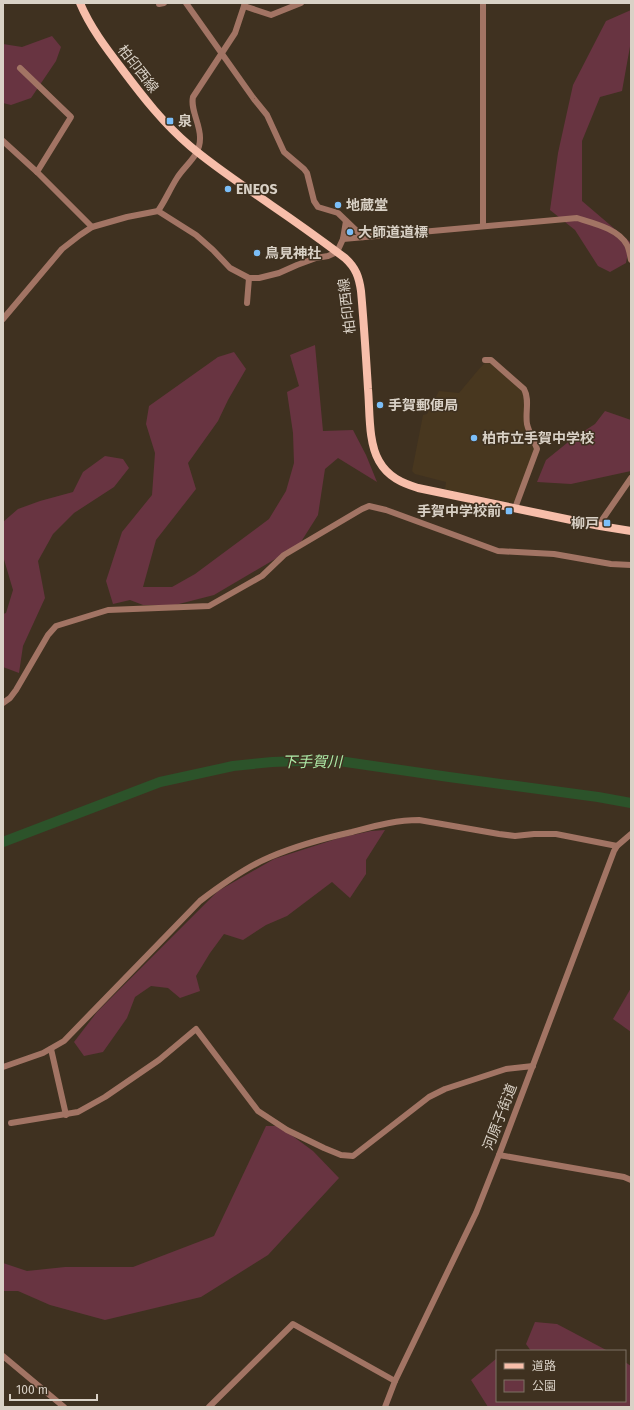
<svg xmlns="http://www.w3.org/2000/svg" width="634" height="1410" font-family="'Fira Sans','Noto Sans JP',sans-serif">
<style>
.built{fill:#48371f}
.green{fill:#683441}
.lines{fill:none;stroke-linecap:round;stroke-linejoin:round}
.river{stroke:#2c532a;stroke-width:10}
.minor{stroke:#a27464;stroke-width:6}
.major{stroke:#f7beaa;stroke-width:8}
.poi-dot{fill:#7bbef8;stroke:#3f3120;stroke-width:1.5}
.labels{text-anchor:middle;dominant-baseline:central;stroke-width:3;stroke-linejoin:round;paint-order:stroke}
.street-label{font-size:14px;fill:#d9d1c6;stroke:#3f3120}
.poi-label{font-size:14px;font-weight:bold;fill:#d9d1c6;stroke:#3f3120;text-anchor:start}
.water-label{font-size:15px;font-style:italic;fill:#adeaa7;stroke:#3f3120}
</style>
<rect width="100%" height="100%" fill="#3f3120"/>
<polygon class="built" points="486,362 490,363 523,392 534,446 534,451 516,501 512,503 445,489 446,482 415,474 412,471 423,415 427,414 439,391 459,393 479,369"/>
<g class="green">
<polygon points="631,10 631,41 622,91 600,97 582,141 582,201 630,242 626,263 610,272 598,266 575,230 550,210 558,153 573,85 606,21"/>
<polygon points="52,36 61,47 56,61 31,98 11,105 3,103 3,44 22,47"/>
<polygon points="315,345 323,431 353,430 366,455 377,482 338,458 325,469 318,515 299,545 214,595 175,605 143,605 130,600 113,604 106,581 122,532 152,495 155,453 146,424 149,406 218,357 234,352 246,369 228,400 218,421 188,463 196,489 156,540 143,587 172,587 195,574 269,519 286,491 294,463 293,433 287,392 299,386 290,355"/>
<polygon points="605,411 631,420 631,471 571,484 537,482 546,460 572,439 595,424"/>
<polygon points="105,456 123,459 129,468 114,487 74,513 53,534 38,561 45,598 23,646 19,673 3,667 3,614 6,613 13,590 3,556 3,522 18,509 40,501 73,492 83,472"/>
<polygon points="385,830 366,860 366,874 350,898 332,882 287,916 266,925 243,940 224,934 210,953 196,976 200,991 180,998 168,988 151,986 135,997 127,1018 103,1052 84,1056 74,1042 97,1012 218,891 274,859 339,838 371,831"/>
<polygon points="631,988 631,1032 613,1019"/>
<polygon points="266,1126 279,1126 313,1151 339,1178 268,1255 201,1297 105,1320 50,1305 18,1291 3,1291 3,1263 27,1271 65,1267 133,1267 214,1236"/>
<polygon points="535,1322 557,1324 608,1351 531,1351 526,1344"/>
<polygon points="497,1358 497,1401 625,1401 625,1362 631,1366 631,1407 488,1407 471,1380"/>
</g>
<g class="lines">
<polyline class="river" points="3,842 160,782 233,766 272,762 332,760 449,777 598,797 631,803"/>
<g class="minor">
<polyline points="159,3 159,4 164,3"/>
<polyline points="186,3 254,99 267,115 284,152 304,169 307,173 314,201 318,207 338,213 363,237"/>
<polyline points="483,3 483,226"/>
<polyline points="244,6 271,15 301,3"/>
<polyline points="20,68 71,117 37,172 92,227"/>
<polyline points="3,141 37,172"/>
<polyline points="158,211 196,235 213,250 230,268 249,278 259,278 279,273 297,265 316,258 328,256 337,252 343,239 346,221"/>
<path d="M 343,239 L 577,218 C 593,223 619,229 627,245 C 629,249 630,255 631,260"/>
<polyline points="247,303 249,278"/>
<path d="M 3,319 L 62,249 L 80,235 L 92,227 L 127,217 L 158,211 C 165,201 170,189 177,178 C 185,165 200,156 200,139 C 201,125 190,110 193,97 L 235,33 L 245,3"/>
<path d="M 485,360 L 491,360 L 524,389 C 530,400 525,412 527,424 C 529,433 534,440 537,449 L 515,508"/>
<polyline points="600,526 602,520 631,478"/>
<polyline points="3,703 10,698 16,690 48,635 56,626 108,610 209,606 262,576 284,555 362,509 369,506 386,510 498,551 554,554 611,564 631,565"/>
<polyline points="51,1049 66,1115"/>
<path d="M 3,1067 L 43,1053 L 64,1041 L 200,901 C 221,885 246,867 270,857 C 296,846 325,838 352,832 C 375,826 396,820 419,820 L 499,834 L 515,836 L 534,834 L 556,834 L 617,846"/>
<polyline points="11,1123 78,1112 105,1097 159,1060 196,1029 258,1111 287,1130 324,1148 341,1155 353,1156 429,1097 445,1089 506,1069 533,1066"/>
<polyline points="499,1155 624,1177 631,1180"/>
<polyline points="3,1356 64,1407"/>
<polyline points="209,1407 293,1324 395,1381"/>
<polyline points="385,1407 395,1381 476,1213 499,1155 614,851 617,846 631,834"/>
</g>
<path class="major" d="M 80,3 C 90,27 106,48 122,69 C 143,97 164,124 190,146 C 216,168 244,186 271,205 C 296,222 321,240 345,258 C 356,268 359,277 361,291 C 364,324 366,357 368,389 C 370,411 368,442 379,461 C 388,477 402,483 418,488 L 600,526 L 631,531"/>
</g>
<g class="poi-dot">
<rect x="166" y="117" width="8" height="8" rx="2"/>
<circle cx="228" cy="189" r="4"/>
<circle cx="338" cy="205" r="4"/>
<circle cx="350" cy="232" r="4"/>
<circle cx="257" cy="253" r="4"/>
<circle cx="380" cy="405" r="4"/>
<circle cx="474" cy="438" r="4"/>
<rect x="505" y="507" width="8" height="8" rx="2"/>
<rect x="603" y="519" width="8" height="8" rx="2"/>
</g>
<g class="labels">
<g class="street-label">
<text transform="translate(138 69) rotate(52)">柏印西線</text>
<text transform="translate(347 306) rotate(-97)">柏印西線</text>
<text transform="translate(500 1117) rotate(-69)">河原子街道</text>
</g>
<g class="poi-label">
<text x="178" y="121">泉</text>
<text x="236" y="189">ENEOS</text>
<text x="346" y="205">地蔵堂</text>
<text x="358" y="232">大師道道標</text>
<text x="265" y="253">鳥見神社</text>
<text x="388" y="405">手賀郵便局</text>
<text x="482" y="438">柏市立手賀中学校</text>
<text x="501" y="511" text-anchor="end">手賀中学校前</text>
<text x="599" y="523" text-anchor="end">柳戸</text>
</g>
<g class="water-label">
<text x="312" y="762">下手賀川</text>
</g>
</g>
<rect width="634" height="1410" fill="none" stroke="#d9d1c6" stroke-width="8"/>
<rect x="496" y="1350" width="130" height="52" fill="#3f3120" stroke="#7d7162"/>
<rect x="504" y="1363" width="20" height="6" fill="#f7beaa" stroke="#7d7162"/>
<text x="532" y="1370" font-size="12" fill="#d9d1c6">道路</text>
<rect x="504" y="1380" width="20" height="12" fill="#683441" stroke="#7d7162"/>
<text x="532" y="1390" font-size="12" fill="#d9d1c6">公園</text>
<path d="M10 1394v6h87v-6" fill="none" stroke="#d9d1c6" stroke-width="2"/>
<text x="16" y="1394" font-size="12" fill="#d9d1c6" stroke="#3f3120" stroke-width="3" paint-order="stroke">100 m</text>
</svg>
